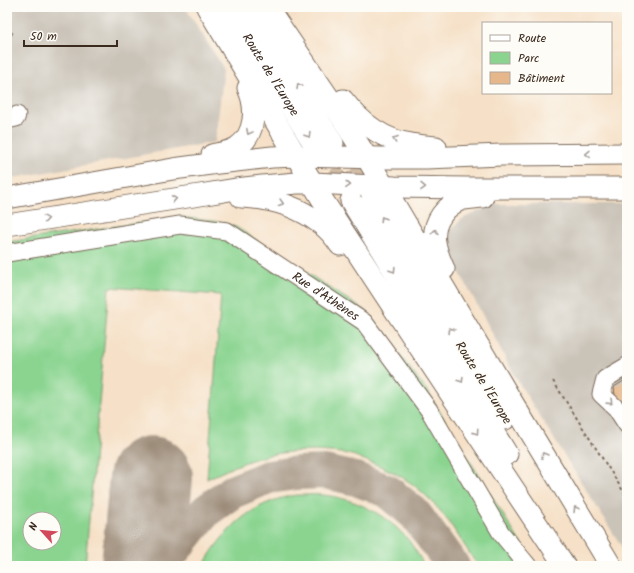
<svg xmlns="http://www.w3.org/2000/svg" width="634" height="573" font-family="Kalam,sans-serif">
<style>
.industrial{fill:#cac3b8}
.green{fill:#8ad490;stroke:#627f57;fill-rule:evenodd}
.lines{fill:none;stroke-linecap:round;stroke-linejoin:round}
.taxiway{stroke:#988673;stroke-width:34}
.runway{stroke:#988673;stroke-width:84}
.building{fill:#e6b78a}
.major-tunnel{stroke:#d1bca6;stroke-width:21;stroke-dasharray:21 10;stroke-linecap:butt}
.minor-casing{stroke:#7c6a5a;stroke-width:19}
.major-casing{stroke:#7c6a5a;stroke-width:23}
.path{stroke:#7c6a5a;stroke-width:2;stroke-dasharray:3 3;stroke-linecap:butt}
.minor{stroke:#fff;stroke-width:17}
.major{stroke:#fff;stroke-width:21}
.oneway{stroke:#a79f9a}
.labels{text-anchor:middle;dominant-baseline:central;stroke-width:4;stroke-linejoin:round;paint-order:stroke}
.street-label{font-size:13px;fill:#3b2a1e;stroke:#fdfcf7}
</style>
<rect width="100%" height="100%" fill="#fdfcf7"/>
<filter id="ink" filterUnits="userSpaceOnUse"><feTurbulence type="fractalNoise" baseFrequency=".025" numOctaves="2"/><feDisplacementMap in="SourceGraphic" scale="8" xChannelSelector="R" yChannelSelector="G"/><feConvolveMatrix kernelMatrix="1 2 1 2 8 2 1 2 1" color-interpolation-filters="sRGB"/></filter>
<filter id="wash" filterUnits="userSpaceOnUse"><feTurbulence type="fractalNoise" baseFrequency=".012" numOctaves="4" result="noise"/><feDisplacementMap in="SourceGraphic" scale="16" xChannelSelector="R" yChannelSelector="G"/><feGaussianBlur stdDeviation="0.9" result="paint"/><feColorMatrix in="noise" values="0 0 0 0 0 0 0 0 0 0 0 0 0 0 0 0 0 1.4 0 .05"/><feComposite in="paint" operator="in"/></filter>
<g filter="url(#wash)">
<rect width="100%" height="100%" fill="#f6e1c8"/>
<g class="industrial">
<polygon points="7,7 185,7 224,69 215,142 7,179"/>
<polygon points="495,204 627,204 627,555 517,380 473,297 449,253 448,232 462,219"/>
</g>
<g class="green">
<path d="M 181,217 L 220,222 L 236,227 L 367,312 L 427,391 L 520,542 L 538,566 L 478,566 C 461,541 446,513 423,493 C 406,477 384,467 362,459 C 358,457 353,455 348,454 C 322,450 294,450 269,455 C 247,460 226,470 207,479 L 221,295 L 109,287 L 85,566 L 7,566 L 7,242 ZM 30,519 L 54,519 L 54,543 L 30,543 Z"/>
<path d="M 304,495 C 310,495 317,494 323,495 C 354,498 383,513 404,535 C 412,543 419,557 425,566 L 203,566 C 222,533 247,506 286,497 C 292,495 298,495 304,495 Z"/>
</g>
<g class="lines">
<polyline class="taxiway" points="164,566 170,555 206,511 232,492 268,477 297,473 325,472 356,479 387,491 415,514 453,566"/>
<polyline class="runway" points="143,566 151,478"/>
</g>
<g id="blocks">
<g class="building">
<polygon points="7,29 13,33 7,42"/>
<polygon points="627,379 627,415 615,396 614,387"/>
</g>
</g>
</g>
<g filter="url(#ink)">
<use href="#blocks" fill-opacity="0" stroke="#7c6a5a" stroke-width="1"/>
<g class="lines">
<g class="major-tunnel">
<polyline points="314,144 348,197"/>
<polyline points="334,144 370,198"/>
</g>
<defs>
<g id="minor">
<polyline points="7,120 16,118 17,115"/>
<path id="s1" d="M 7,253 L 180,225 L 227,231 L 364,322 L 429,410 L 501,533 L 528,566"/>
<polyline points="627,366 605,379 601,394 616,408 627,425"/>
</g>
<g id="major">
<polyline points="207,7 322,199 418,345 565,566"/>
<path id="s2" d="M 228,7 L 242,29 L 314,144"/>
<polyline points="249,7 276,50 333,143"/>
<polyline points="267,7 337,110 367,158 511,400 611,566"/>
<path d="M 343,100 C 361,123 382,140 411,144 C 420,146 428,146 436,147"/>
<path d="M 212,155 C 220,153 229,152 236,148 C 256,136 257,107 248,88"/>
<path d="M 241,197 C 270,198 298,206 321,224 C 329,230 335,237 340,245"/>
<polyline points="7,198 173,169 218,163 272,157 297,156 381,158 426,158 502,155 627,154"/>
<polyline points="351,201 507,454"/>
<polyline points="371,201 505,419"/>
<polyline points="7,225 200,195 236,189 262,186 297,183 313,183 395,187 467,188 627,188"/>
<path d="M 444,269 C 440,260 436,251 435,242 C 432,222 446,204 464,199 C 471,198 477,198 483,197"/>
</g>
</defs>
<use href="#minor" class="minor-casing"/>
<use href="#major" class="major-casing"/>
<polyline class="path" points="553,381 627,497"/>
<use href="#minor" class="minor"/>
<use href="#major" class="major"/>
</g>
<defs><path id="oneway-chevron" d="M-2-3.5L2.5 0L-2 3.5" fill="none" stroke-width="1.6" stroke-linecap="round" stroke-linejoin="round"/></defs>
<g class="oneway">
<use href="#oneway-chevron" transform="translate(299 86) rotate(-121)"/>
<use href="#oneway-chevron" transform="translate(249 132) rotate(118)"/>
<use href="#oneway-chevron" transform="translate(308 135) rotate(58)"/>
<use href="#oneway-chevron" transform="translate(395 139) rotate(-160)"/>
<use href="#oneway-chevron" transform="translate(588 154) rotate(179)"/>
<use href="#oneway-chevron" transform="translate(348 185) rotate(3)"/>
<use href="#oneway-chevron" transform="translate(423 187) rotate(1)"/>
<use href="#oneway-chevron" transform="translate(174 199) rotate(-8)"/>
<use href="#oneway-chevron" transform="translate(281 203) rotate(16)"/>
<use href="#oneway-chevron" transform="translate(46 219) rotate(-9)"/>
<use href="#oneway-chevron" transform="translate(383 219) rotate(-122)"/>
<use href="#oneway-chevron" transform="translate(435 232) rotate(-84)"/>
<use href="#oneway-chevron" transform="translate(393 270) rotate(58)"/>
<use href="#oneway-chevron" transform="translate(451 330) rotate(-122)"/>
<use href="#oneway-chevron" transform="translate(461 380) rotate(58)"/>
<use href="#oneway-chevron" transform="translate(610 402) rotate(44)"/>
<use href="#oneway-chevron" transform="translate(476 432) rotate(56)"/>
<use href="#oneway-chevron" transform="translate(544 455) rotate(-121)"/>
<use href="#oneway-chevron" transform="translate(576 509) rotate(-121)"/>
</g>
</g>
<g class="labels">
<g class="street-label">
<text stroke="none"><textPath href="#s2" startOffset="80">Route de l'Europe</textPath></text>
<text stroke="none"><textPath href="#s1" startOffset="341">Rue d'Athènes</textPath></text>
<text transform="translate(483 383) rotate(58)">Route de l'Europe</text>
</g>
</g>
<rect width="634" height="573" fill="none" stroke="#fdfcf7" stroke-width="24"/>
<rect x="482" y="22" width="130" height="72" fill="#fdfcf7" stroke="#afa8a0"/>
<rect x="490" y="35" width="20" height="6" fill="#ffffff" stroke="#afa8a0"/>
<text x="518" y="42" font-size="12" fill="#3b2a1e">Route</text>
<rect x="490" y="52" width="20" height="12" fill="#8ad490" stroke="#afa8a0"/>
<text x="518" y="62" font-size="12" fill="#3b2a1e">Parc</text>
<rect x="490" y="72" width="20" height="12" fill="#e6b78a" stroke="#afa8a0"/>
<text x="518" y="82" font-size="12" fill="#3b2a1e">Bâtiment</text>
<g transform="translate(42 531) rotate(297)"><circle r="19" fill="#fdfcf7" stroke="#afa8a0"/>
<path d="M0-3L7 15L0 10L-7 15Z" fill="#d1495b"/>
<text y="-6" font-size="11" font-weight="bold" text-anchor="middle" fill="#3b2a1e">N</text>
</g>
<path d="M24 40v6h93v-6" fill="none" stroke="#3b2a1e" stroke-width="2"/>
<text x="30" y="40" font-size="12" fill="#3b2a1e" stroke="#fdfcf7" stroke-width="3" paint-order="stroke">50 m</text>
</svg>
